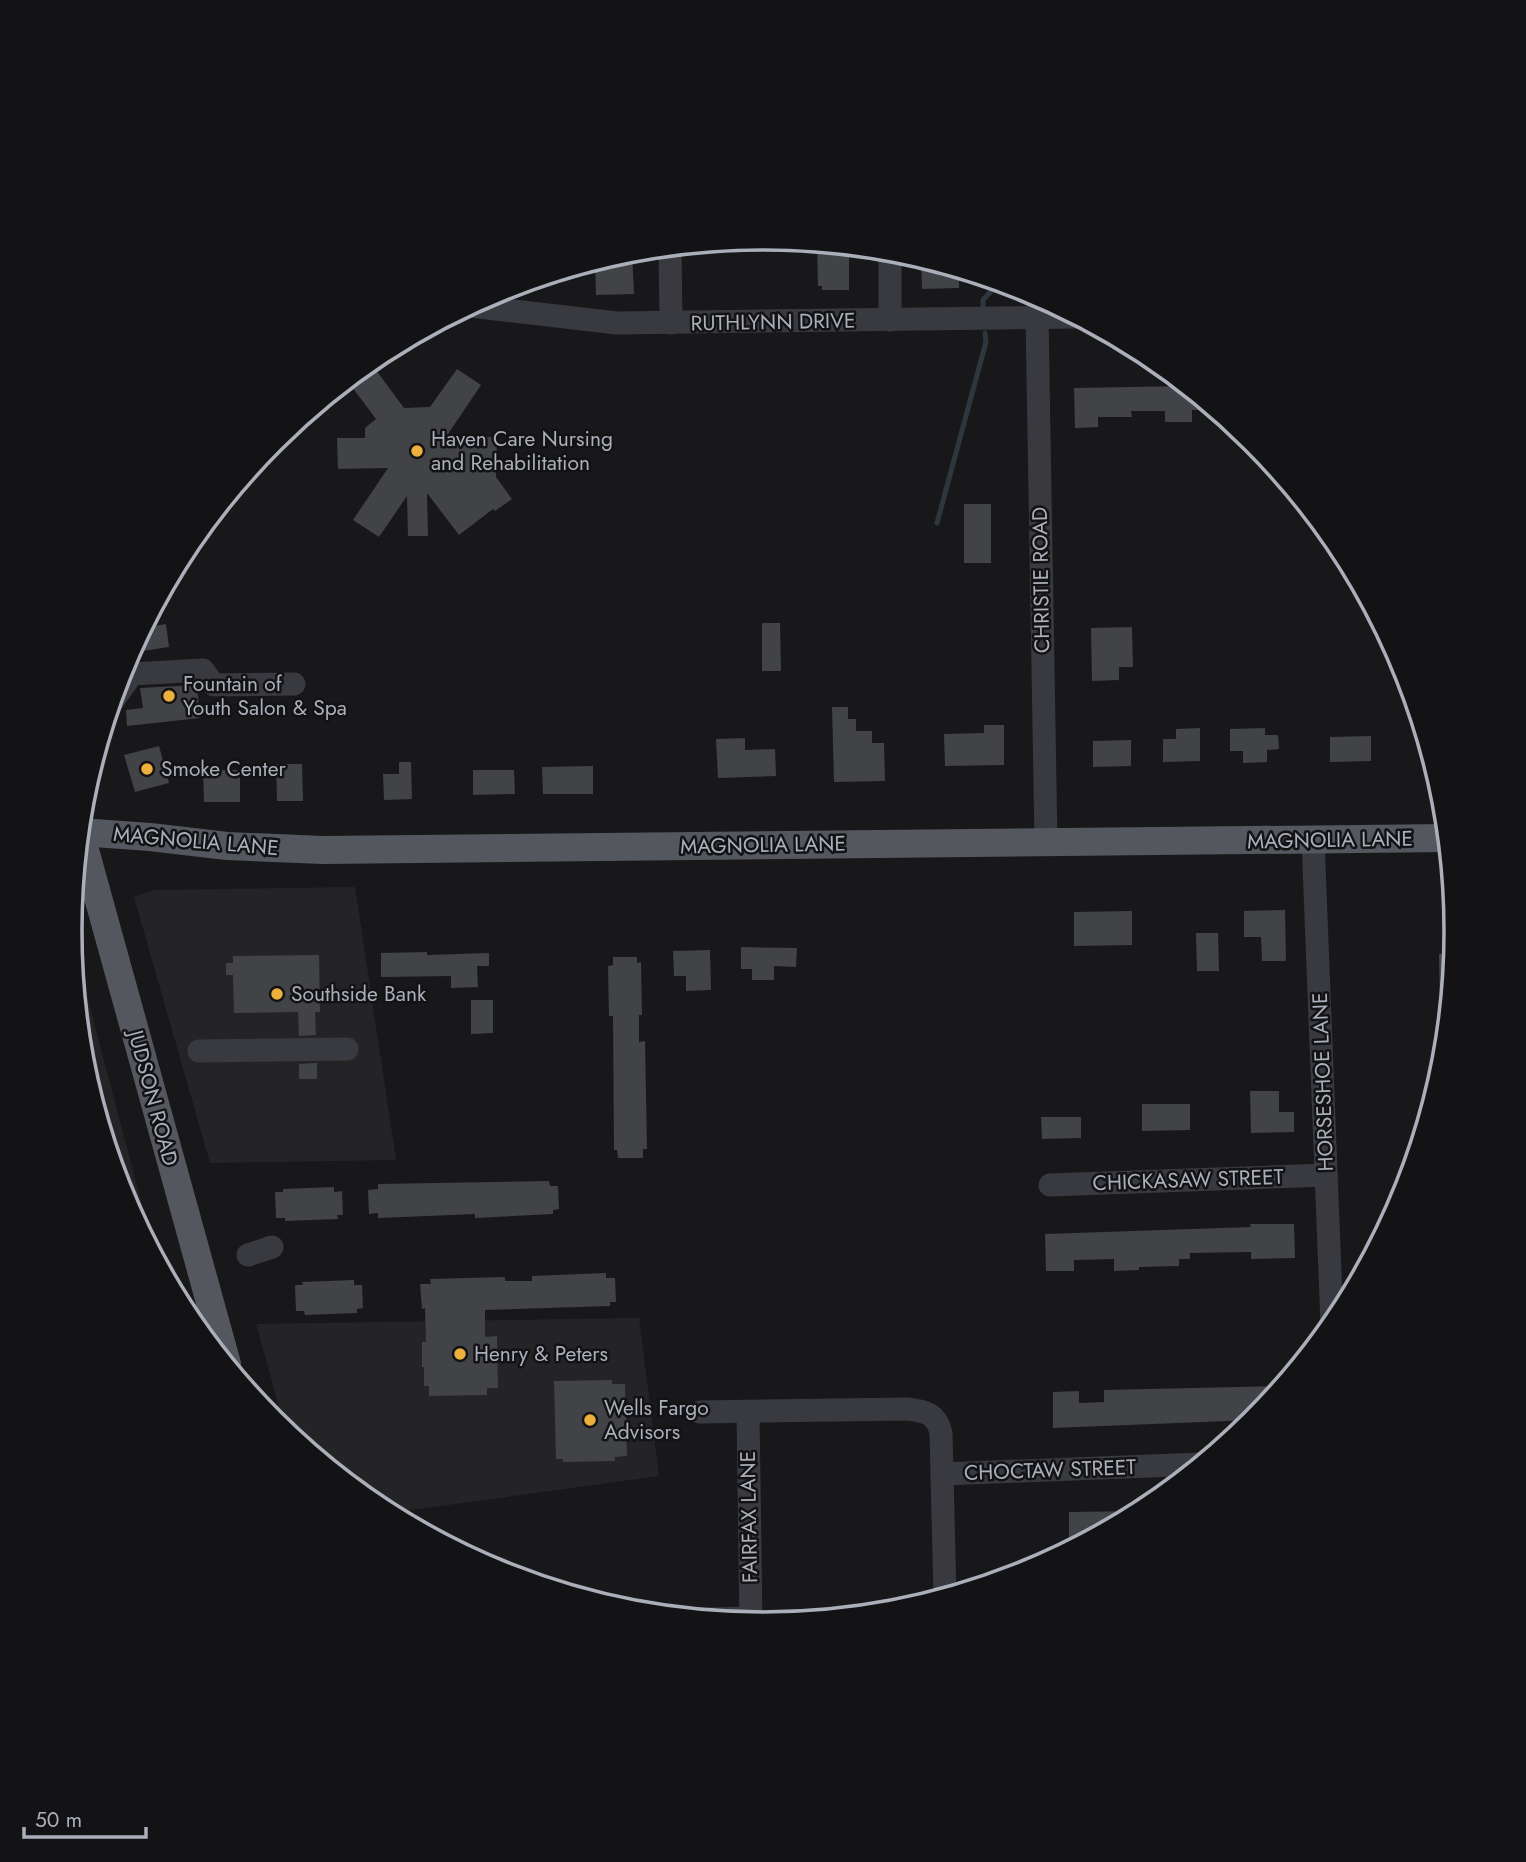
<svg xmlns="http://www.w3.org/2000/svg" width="1526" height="1862" font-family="Jost,sans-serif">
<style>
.built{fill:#242427}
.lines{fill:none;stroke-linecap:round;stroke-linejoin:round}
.stream{stroke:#2e373e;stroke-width:5}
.building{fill:#424347}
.minor{stroke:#393a3f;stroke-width:23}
.major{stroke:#55575e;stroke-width:28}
.poi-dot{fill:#eeb03c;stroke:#131315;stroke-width:2.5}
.labels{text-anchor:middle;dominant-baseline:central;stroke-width:5;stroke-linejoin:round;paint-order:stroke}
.street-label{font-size:21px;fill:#abafb9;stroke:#131315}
.poi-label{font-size:21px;fill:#abafb9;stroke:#131315;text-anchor:start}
.rim{fill:none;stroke:#abafb9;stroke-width:3.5}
</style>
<rect width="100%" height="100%" fill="#18181a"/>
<g class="built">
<polygon points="355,887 396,1160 210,1163 134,897 154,890"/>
<polygon points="73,958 77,958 156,1258 123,1196 83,1066"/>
<polygon points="639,1318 659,1476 389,1513 378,1507 286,1432 256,1324"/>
</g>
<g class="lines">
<g class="stream">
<polyline points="983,306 983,300 993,289 995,281"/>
<polyline points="937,523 986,342 985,333"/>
</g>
</g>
<g class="building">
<polygon points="817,243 849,247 849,290 822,290 822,286 818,286"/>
<polygon points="632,251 634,294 596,295 595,261"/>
<polygon points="921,258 959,270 959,288 922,289"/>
<polygon points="457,369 481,385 446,437 497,437 496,477 512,499 495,511 493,509 459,535 427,493 428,536 408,536 407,496 379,537 353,520 388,468 338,469 337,438 365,438 365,428 376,419 352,387 376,370 404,408 430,407"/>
<polygon points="1186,386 1215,410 1192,410 1192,422 1165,422 1165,411 1131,411 1132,417 1098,417 1098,427 1075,428 1074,388"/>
<rect x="964" y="504" width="27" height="59"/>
<polygon points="152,611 154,626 166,624 169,647 136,652 135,643"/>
<polygon points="762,623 780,623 781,671 762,671"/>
<polygon points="1132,627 1133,667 1119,667 1119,680 1092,681 1091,628"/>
<polygon points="197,685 200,718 127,726 126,710 143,708 140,688"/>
<polygon points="832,707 848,707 848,719 856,719 856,731 872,731 872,743 884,743 885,781 834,782"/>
<polygon points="984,725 1004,725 1004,765 945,766 944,734 984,733"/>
<polygon points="1200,728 1200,761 1163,762 1163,739 1176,739 1176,729"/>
<polygon points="1265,728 1265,735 1278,735 1279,749 1267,750 1267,762 1243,763 1243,751 1230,751 1230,729"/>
<polygon points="1371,736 1371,761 1330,762 1330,737"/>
<polygon points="745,738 745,750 775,749 776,776 718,778 716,739"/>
<polygon points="1131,740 1131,766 1093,767 1093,741"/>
<polygon points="159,746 169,783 135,792 124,755"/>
<polygon points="399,762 411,762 412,799 384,800 383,774 399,774"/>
<polygon points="276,764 302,764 303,801 277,801"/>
<polygon points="593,766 593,794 543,794 542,767"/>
<polygon points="203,770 240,770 240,802 204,802"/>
<polygon points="473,770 514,770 515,794 473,795"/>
<polygon points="1285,910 1286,961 1262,961 1261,937 1244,937 1244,911"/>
<polygon points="1132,911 1132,945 1074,946 1074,912"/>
<polygon points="1196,933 1218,933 1219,971 1197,971"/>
<polygon points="741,947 797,948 796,967 774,966 774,980 752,980 752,969 741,969"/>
<polygon points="710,950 711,990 686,991 686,976 674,976 673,951"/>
<polygon points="427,952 427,955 489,953 489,966 477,966 478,987 451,988 451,976 381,977 381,953"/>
<polygon points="1454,953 1449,1006 1440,1006 1439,954"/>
<polygon points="319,955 320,1012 315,1012 316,1035 299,1036 298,1012 234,1013 233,975 226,975 226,963 233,963 233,956"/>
<polygon points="613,957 637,957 637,963 641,962 642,1015 639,1015 639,1042 645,1041 647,1149 643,1149 643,1158 618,1158 617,1150 614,1150 613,1016 609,1016 608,966 613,965"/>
<polygon points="471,1000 493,1000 493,1033 471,1034"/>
<polygon points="317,1063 317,1079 299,1079 299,1064"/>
<polygon points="1250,1091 1279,1091 1279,1112 1294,1112 1294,1132 1251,1133"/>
<polygon points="1142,1104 1190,1104 1190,1130 1142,1131"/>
<polygon points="1041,1117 1081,1117 1081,1138 1042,1139"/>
<polygon points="549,1181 550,1186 558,1186 559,1209 553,1210 553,1214 475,1218 475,1214 378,1218 378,1213 369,1214 368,1190 378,1189 378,1184"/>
<polygon points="334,1187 334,1192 342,1191 343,1215 337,1215 338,1219 285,1221 285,1218 276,1218 275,1192 283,1192 283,1189"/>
<polygon points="1250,1224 1294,1224 1295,1258 1251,1259 1251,1252 1190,1253 1190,1259 1179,1259 1179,1266 1139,1267 1139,1270 1114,1271 1114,1259 1074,1260 1074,1271 1046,1271 1045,1234 1251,1227"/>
<polygon points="606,1273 606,1278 615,1278 616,1302 610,1302 610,1306 485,1310 485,1337 497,1336 498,1388 487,1388 487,1395 429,1396 429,1386 424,1386 424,1367 422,1367 422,1342 426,1342 425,1308 422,1309 420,1284 431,1284 430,1279 505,1277 505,1281 532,1281 532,1276"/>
<polygon points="354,1280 354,1285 362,1285 363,1308 357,1309 357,1313 305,1315 304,1311 296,1311 295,1285 303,1285 302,1282"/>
<polygon points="612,1380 612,1384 625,1384 627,1456 615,1457 615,1461 563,1462 563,1459 556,1459 554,1381"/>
<polygon points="1282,1386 1252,1420 1053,1428 1053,1392 1079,1391 1079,1403 1104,1402 1104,1390"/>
<polygon points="1141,1511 1082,1542 1069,1542 1069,1512"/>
</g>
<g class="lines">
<g class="minor">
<polyline points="670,247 671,323"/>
<polyline points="890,251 890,320"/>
<polyline points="470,306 617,323 1077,317"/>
<polyline points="1037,317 1046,843"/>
<polyline points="112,702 132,674 203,670 214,685 294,684"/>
<polyline points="1313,840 1332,1324"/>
<polyline points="199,1051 347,1049"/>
<polyline points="1050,1185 1326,1175"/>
<polyline points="248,1255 272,1247"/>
<path d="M 700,1412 L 907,1409 C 926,1411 937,1414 941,1433 L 945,1596"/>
<polyline points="748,1412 751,1623"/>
<polyline points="942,1474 1201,1464"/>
<polyline points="710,1619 751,1618"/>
</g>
<g class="major">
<polyline points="80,832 150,837 227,846 323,850 1447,838"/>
<polyline points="80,832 227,1364"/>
</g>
</g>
<g class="poi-dot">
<circle cx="417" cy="451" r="7"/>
<circle cx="169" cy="696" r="7"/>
<circle cx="147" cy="769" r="7"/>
<circle cx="277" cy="994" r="7"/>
<circle cx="460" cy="1354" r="7"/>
<circle cx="590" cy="1420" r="7"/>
</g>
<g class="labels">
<g class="street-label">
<text transform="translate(773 322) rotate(-1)">RUTHLYNN DRIVE</text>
<text transform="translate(1041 580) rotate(-91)">CHRISTIE ROAD</text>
<text transform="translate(1330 840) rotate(-1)">MAGNOLIA LANE</text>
<text transform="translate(196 841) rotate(5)">MAGNOLIA LANE</text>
<text transform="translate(763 845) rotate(-1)">MAGNOLIA LANE</text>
<text transform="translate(1323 1082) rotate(-92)">HORSESHOE LANE</text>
<text transform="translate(153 1098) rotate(75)">JUDSON ROAD</text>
<text transform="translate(1188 1180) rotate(-2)">CHICKASAW STREET</text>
<text transform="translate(1050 1470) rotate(-2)">CHOCTAW STREET</text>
<text transform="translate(749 1517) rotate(-91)">FAIRFAX LANE</text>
</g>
<g class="poi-label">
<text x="431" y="439">Haven Care Nursing<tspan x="431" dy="24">and Rehabilitation</tspan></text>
<text x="183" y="684">Fountain of<tspan x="183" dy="24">Youth Salon &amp; Spa</tspan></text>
<text x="161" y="769">Smoke Center</text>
<text x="291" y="994">Southside Bank</text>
<text x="474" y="1354">Henry &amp; Peters</text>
<text x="604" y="1408">Wells Fargo<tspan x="604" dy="24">Advisors</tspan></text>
</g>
</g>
<path d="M0 0H1526V1862H0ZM82 931a681 681 0 1 1 1362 0a681 681 0 1 1-1362 0Z" fill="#131315" fill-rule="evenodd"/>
<path class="rim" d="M82 931a681 681 0 1 1 1362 0a681 681 0 1 1-1362 0Z"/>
<path d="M24 1827v10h122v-10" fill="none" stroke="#abafb9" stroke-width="3.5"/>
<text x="35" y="1827" font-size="21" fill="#abafb9" stroke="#131315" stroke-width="5" paint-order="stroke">50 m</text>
</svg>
